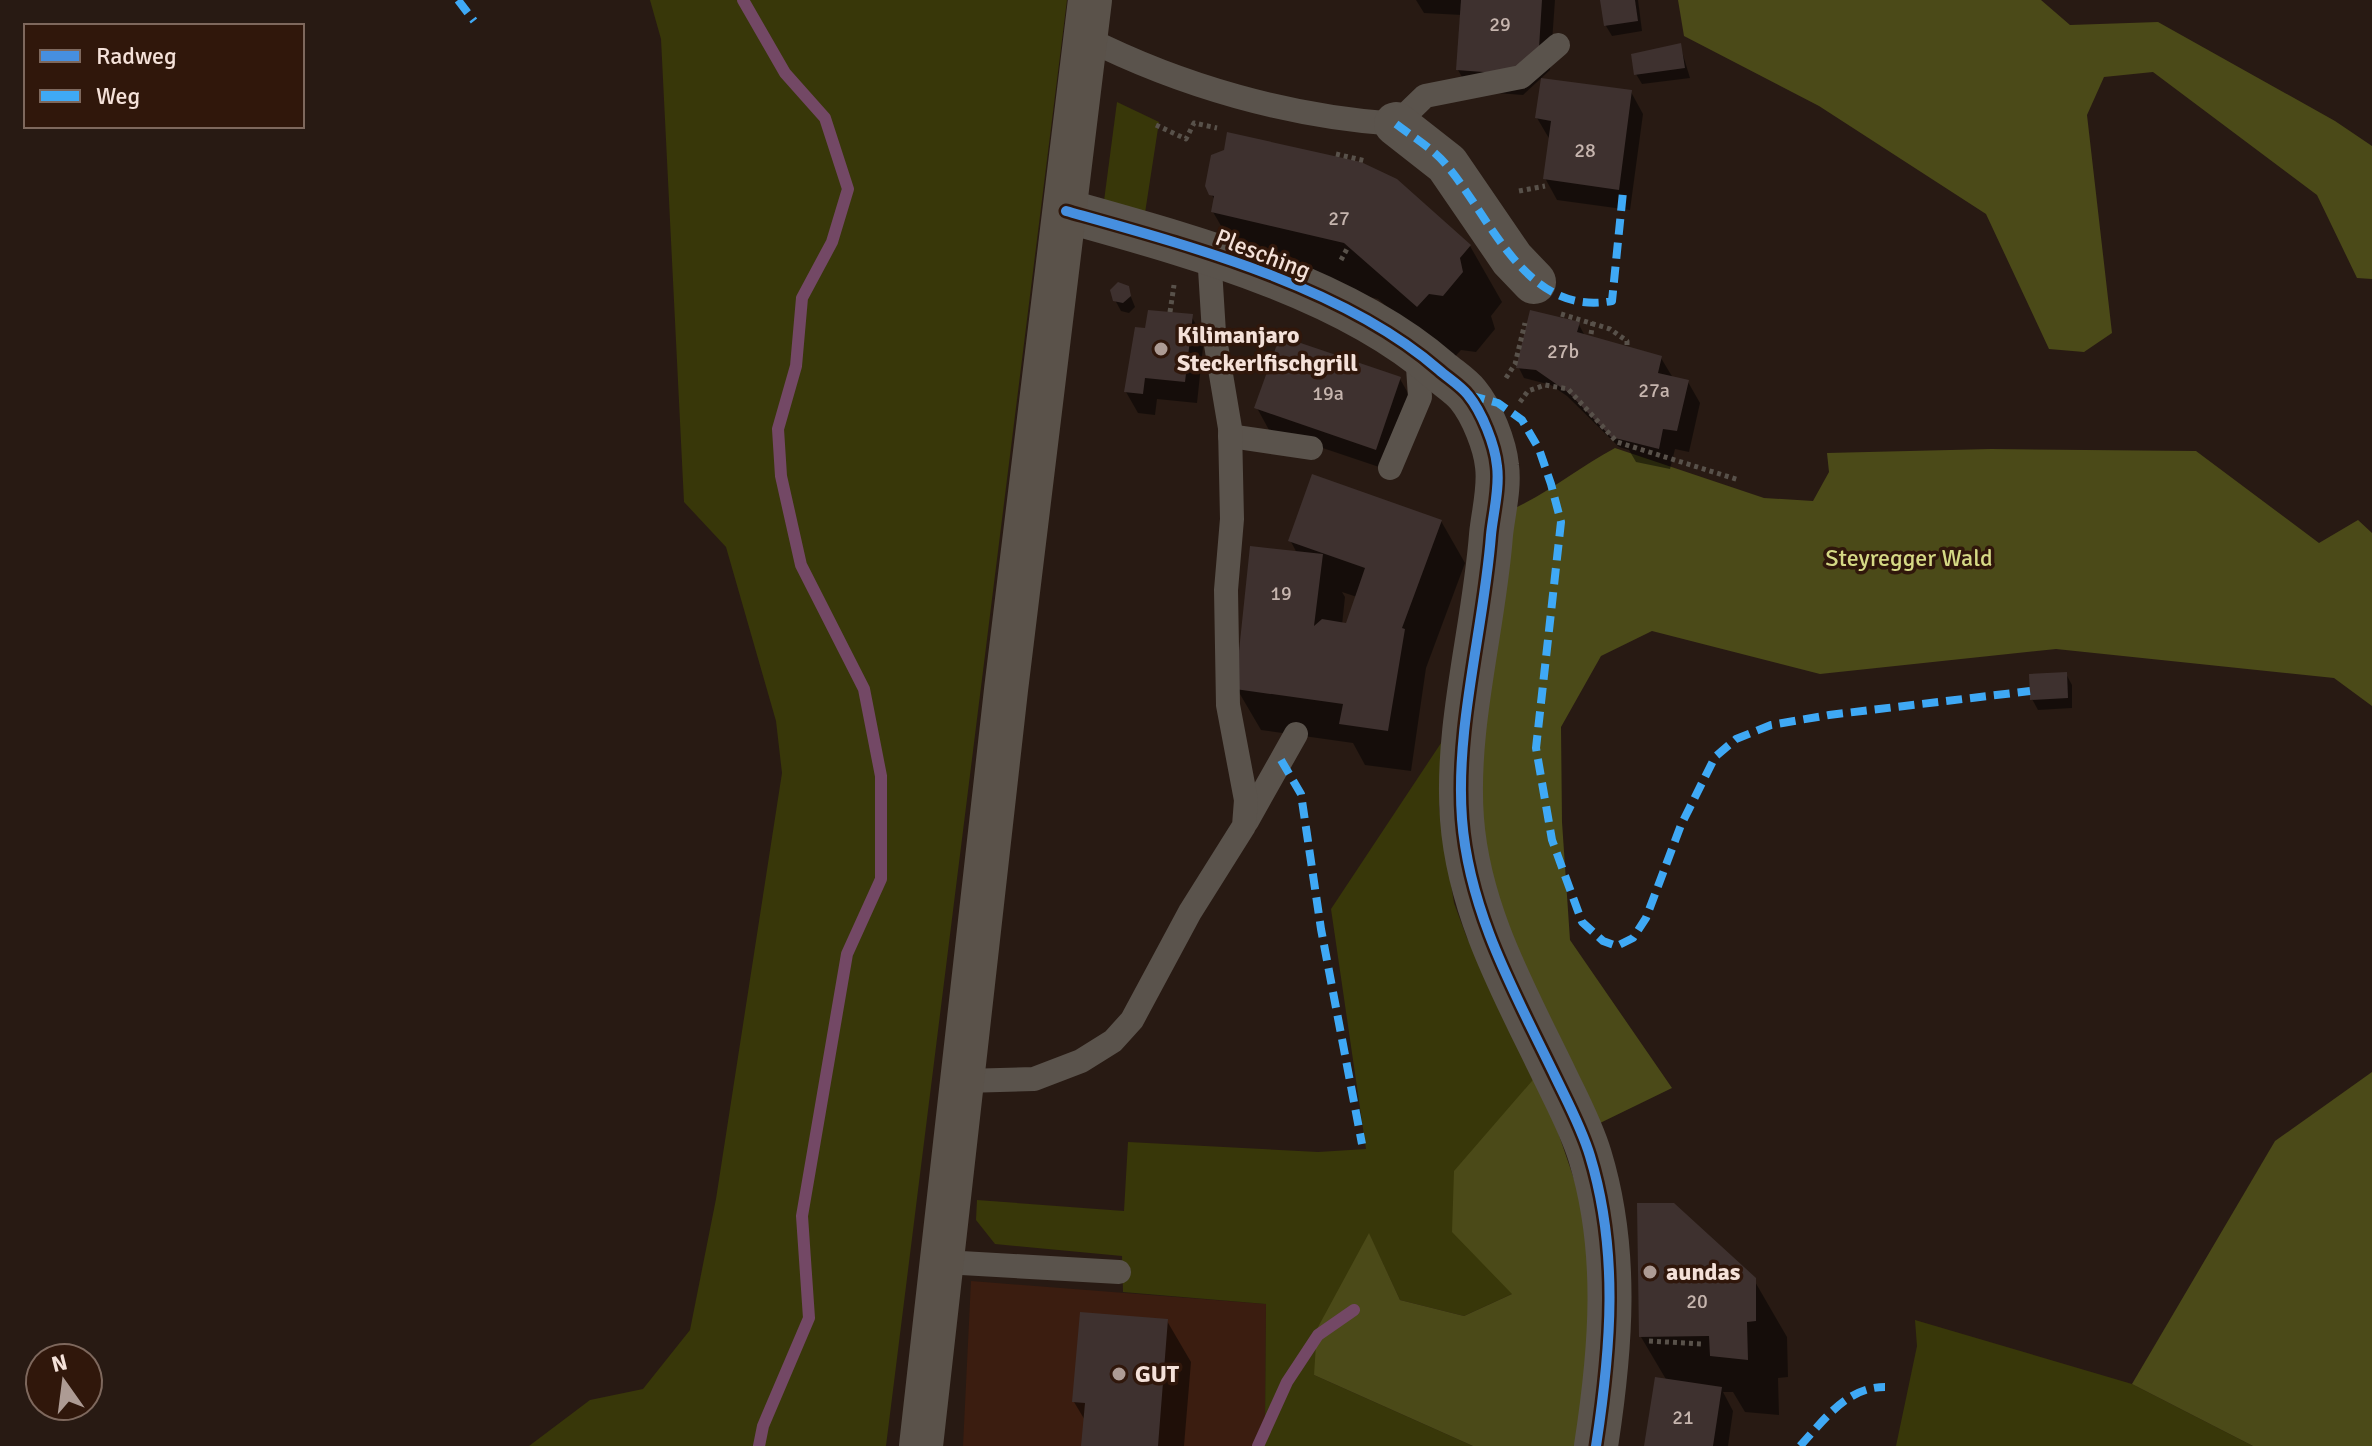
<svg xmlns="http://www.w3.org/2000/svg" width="2372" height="1446" font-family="Signika,sans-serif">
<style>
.built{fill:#3b1d10}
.green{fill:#383709}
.forest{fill:#4b4a18}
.shadow{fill:#0007;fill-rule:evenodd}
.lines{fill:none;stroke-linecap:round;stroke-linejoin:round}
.stream{stroke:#734865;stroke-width:12}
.building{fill:#3e312f}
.path{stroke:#58514a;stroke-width:5;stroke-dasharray:4 4;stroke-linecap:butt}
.service{stroke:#5a534c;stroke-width:24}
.minor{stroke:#5a534c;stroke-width:44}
.secondary{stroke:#5a524a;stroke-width:44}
.quiet{stroke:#3fa9f5;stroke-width:8;stroke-dasharray:16 8;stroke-linecap:butt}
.cycleway-casing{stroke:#30170b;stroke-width:15}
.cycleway{stroke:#468fdf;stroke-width:10}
.poi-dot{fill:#ad9b94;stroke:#30170b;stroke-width:3}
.labels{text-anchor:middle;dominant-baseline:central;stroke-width:7;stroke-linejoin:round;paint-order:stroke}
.number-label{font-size:20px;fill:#c6b5ae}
.street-label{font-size:24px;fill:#f4e1d9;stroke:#30170b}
.poi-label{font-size:24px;font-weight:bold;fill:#f4e1d9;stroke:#30170b;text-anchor:start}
.park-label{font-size:24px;fill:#d5d985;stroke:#30170b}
</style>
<rect width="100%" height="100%" fill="#281a13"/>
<polygon class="built" points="971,1281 1266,1304 1265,1426 1255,1446 963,1446"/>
<g class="green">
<polygon points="650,0 1067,0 886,1446 529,1446 590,1400 643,1389 690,1330 716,1199 782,773 776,721 726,547 684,502 661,39"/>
<polygon points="1117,102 1159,122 1145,213 1104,201"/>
<polygon points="1447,734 1439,807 1454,903 1467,938 1538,1074 1512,1294 1464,1316 1400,1300 1369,1234 1314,1375 1473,1446 1257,1446 1265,1425 1266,1304 1123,1292 1122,1256 995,1244 976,1220 977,1200 1124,1211 1128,1142 1318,1152 1366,1149 1331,909"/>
<polygon points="1915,1320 2132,1384 2253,1446 1896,1446 1917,1346"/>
</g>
<g class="forest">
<polygon points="1678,0 2041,0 2070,25 2158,22 2335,121 2372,146 2372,279 2357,278 2317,195 2153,72 2104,77 2087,115 2112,333 2084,352 2049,349 1986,214 1819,106 1684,36"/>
<path d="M 1615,448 L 1764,498 L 1813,501 L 1829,472 L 1827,453 L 1991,449 L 2196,451 L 2319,543 L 2358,520 L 2372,533 L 2372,706 L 2334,678 L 2056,649 L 1820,674 L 1652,631 L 1601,656 L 1561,727 L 1562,822 L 1570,940 L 1672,1088 L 1598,1124 L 1496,913 L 1482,818 L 1482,742 L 1511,510 C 1548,493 1578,468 1615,448 Z"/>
<polygon points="2372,1072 2372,1446 2253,1446 2132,1384 2275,1141"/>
<polygon points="1538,1074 1585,1211 1594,1277 1579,1446 1473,1446 1314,1375 1317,1329 1369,1233 1400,1300 1464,1316 1512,1294 1452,1232 1454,1171"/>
</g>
<g class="shadow">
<polygon points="1416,0 1555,0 1550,70 1523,95 1470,91 1458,70 1462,15 1424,13"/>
<polygon points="1602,0 1638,0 1642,31 1612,36 1606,26"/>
<polygon points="1680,45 1690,78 1642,84 1636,74"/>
<polygon points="1631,92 1643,114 1630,210 1557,200 1545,178 1550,140 1537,118"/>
<polygon points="1207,185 1470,246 1502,302 1491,316 1495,329 1476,352 1461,350 1450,362 1378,299 1246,269 1213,212 1215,201"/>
<polygon points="1127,287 1135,307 1129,313 1121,311 1115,300"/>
<polygon points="1191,316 1204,338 1197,403 1157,399 1155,415 1138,413 1126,392 1147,330"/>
<polygon points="1578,323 1585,336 1661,358 1673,378 1688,382 1700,403 1689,452 1675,449 1670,469 1636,462 1629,450 1619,447 1567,396 1551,385 1524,378 1519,368"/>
<polygon points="1400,379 1412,400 1388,470 1269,430 1257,408"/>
<path d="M 1441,521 L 1465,563 L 1426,668 L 1411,771 L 1365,765 L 1353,743 L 1261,730 L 1237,689 L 1297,553 L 1290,540 ZM 1342,592 L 1357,597 L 1347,626 L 1342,625 L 1345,597 Z"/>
<polygon points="2066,674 2072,685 2072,708 2038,710 2032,699"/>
<polygon points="1754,1280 1787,1337 1788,1377 1778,1378 1779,1415 1745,1412 1733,1392 1723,1392 1733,1411 1728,1446 1646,1446 1667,1381 1641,1337"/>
<polygon points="1167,1321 1191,1362 1184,1446 1083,1446 1086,1422 1074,1402"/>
</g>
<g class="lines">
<g class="stream">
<polyline points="743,0 785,73 825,118 848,189 832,242 802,298 796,366 778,429 781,476 801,565 864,689 881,776 881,879 847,954 802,1216 809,1318 763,1426 759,1446"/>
<polyline points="1258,1446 1287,1382 1318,1335 1354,1310"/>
</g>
</g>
<g class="building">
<polygon points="1461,0 1542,0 1539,48 1511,74 1456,70"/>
<polygon points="1600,0 1635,0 1638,21 1604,26"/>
<polygon points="1681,43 1685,68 1634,75 1631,54"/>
<polygon points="1541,78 1632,90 1619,190 1543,179 1551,121 1535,118"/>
<polygon points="1227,132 1361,162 1397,179 1471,245 1460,258 1463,272 1443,296 1429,294 1417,307 1344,243 1211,212 1214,196 1209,195 1205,186 1211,155 1224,150"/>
<polygon points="1118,282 1129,286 1131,296 1123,303 1113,301 1110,290"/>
<polygon points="1148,310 1193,314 1185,382 1145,378 1143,394 1124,392 1135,327 1145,328"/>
<polygon points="1530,310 1580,322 1577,332 1662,356 1658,373 1689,380 1677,431 1663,429 1659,449 1611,437 1569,393 1536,370 1516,368"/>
<polygon points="1280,336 1401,377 1376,450 1254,408"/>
<polygon points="1312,474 1442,520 1402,628 1405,629 1388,731 1339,724 1343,704 1235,689 1250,546 1323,554 1314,626 1322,619 1346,623 1365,568 1288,541"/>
<polygon points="2067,672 2068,698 2030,700 2029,674"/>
<polygon points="1637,1203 1674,1203 1756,1278 1756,1321 1747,1322 1748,1360 1710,1356 1709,1336 1639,1337"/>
<polygon points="1080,1312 1168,1319 1158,1446 1081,1446 1085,1403 1072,1402"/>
<polygon points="1655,1377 1722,1387 1713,1446 1644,1446"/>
</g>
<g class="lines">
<g class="path">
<polyline points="1156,125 1186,139 1194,123 1217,128"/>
<polyline points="1336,154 1366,161"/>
<polyline points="1519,191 1545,186"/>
<polyline points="1341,260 1348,247"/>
<polyline points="1170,312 1174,285"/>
<polyline points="1561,314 1610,329 1627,341 1627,347"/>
<polyline points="1591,334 1593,322"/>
<polyline points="1506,378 1515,364 1525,323"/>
<polyline points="1520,402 1528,391 1545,385 1568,389 1617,442 1739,480"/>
<polyline points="1649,1341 1703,1344"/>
</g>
<g class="service">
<path d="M 1086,38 C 1181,86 1290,117 1396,124 L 1425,96 L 1521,77 L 1558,45"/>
<polyline points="1230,436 1311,448"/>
<polyline points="1390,468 1420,397 1417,352"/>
<polyline points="1247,821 1296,734"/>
<polyline points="964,1081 1034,1079 1081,1061 1113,1041 1132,1020 1190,912 1244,826 1246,800 1228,705 1226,590 1232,519 1230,428 1214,333 1209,253"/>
<polyline points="944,1262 1119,1272"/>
</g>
<g class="minor">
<polyline points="1396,124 1447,164 1512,259 1534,282"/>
<path d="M 1066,211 C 1187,245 1343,286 1439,370 C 1448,378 1461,386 1468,395 C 1482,412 1495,445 1497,466 C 1500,488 1493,514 1491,535 C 1484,628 1455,726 1462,819 C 1469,913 1516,995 1556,1078 C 1568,1103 1582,1129 1590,1156 C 1619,1251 1611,1349 1596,1446"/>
</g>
<polyline class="secondary" points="921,1446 1006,690 1090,0"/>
<g class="quiet">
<polyline points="458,0 474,21"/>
<path d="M 1396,124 C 1413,137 1435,150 1448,167 C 1492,220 1527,317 1612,301 L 1623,192"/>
<polyline points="1469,395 1498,403 1522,420 1539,449 1551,484 1561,522 1536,748 1552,840 1582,922 1603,941 1617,946 1633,938 1646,918 1681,825 1715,757 1736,739 1771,725 1829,715 2030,691"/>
<polyline points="1281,760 1301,794 1321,929 1362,1144"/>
<path d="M 1800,1446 C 1825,1419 1847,1387 1885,1387"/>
</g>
<defs>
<path id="cycleway" d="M 1066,211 C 1187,245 1343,286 1439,370 C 1448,378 1461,386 1468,395 C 1482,412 1495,445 1497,466 C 1500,488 1493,514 1491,535 C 1484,628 1455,726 1462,819 C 1469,913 1516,995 1556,1078 C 1568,1103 1582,1129 1590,1156 C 1619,1251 1611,1349 1596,1446"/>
</defs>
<use href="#cycleway" class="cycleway-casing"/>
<use href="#cycleway" class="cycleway"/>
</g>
<g class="poi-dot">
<circle cx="1161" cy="349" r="8"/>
<circle cx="1650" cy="1272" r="8"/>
<circle cx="1119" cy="1374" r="8"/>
</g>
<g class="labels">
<g class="number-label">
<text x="1500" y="24">29</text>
<text x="1585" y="150">28</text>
<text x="1339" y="218">27</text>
<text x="1563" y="351">27b</text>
<text x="1654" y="390">27a</text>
<text x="1328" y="393">19a</text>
<text x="1281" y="593">19</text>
<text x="1697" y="1301">20</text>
<text x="1683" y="1417">21</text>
</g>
<g class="street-label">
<text transform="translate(1263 254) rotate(21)">Plesching</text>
</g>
<g class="poi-label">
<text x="1177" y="335">Kilimanjaro<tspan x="1177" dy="28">Steckerlfischgrill</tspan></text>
<text x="1666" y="1272">aundas</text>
<text x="1135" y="1374">GUT</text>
</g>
<g class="park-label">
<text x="1909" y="558">Steyregger Wald</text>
</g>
</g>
<rect x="24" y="24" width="280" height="104" fill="#30170b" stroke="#7e685d" stroke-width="2"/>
<rect x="40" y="50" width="40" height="12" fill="#468fdf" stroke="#7e685d" stroke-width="2"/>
<text x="96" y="64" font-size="24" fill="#f4e1d9">Radweg</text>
<rect x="40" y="90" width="40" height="12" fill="#3fa9f5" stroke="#7e685d" stroke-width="2"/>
<text x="96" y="104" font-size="24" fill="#f4e1d9">Weg</text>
<g transform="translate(64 1382) rotate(346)"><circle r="38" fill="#30170b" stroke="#7e685d" stroke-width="2"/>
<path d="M0-6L14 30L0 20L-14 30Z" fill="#ad9b94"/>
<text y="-12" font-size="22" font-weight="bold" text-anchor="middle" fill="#f4e1d9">N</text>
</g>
</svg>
